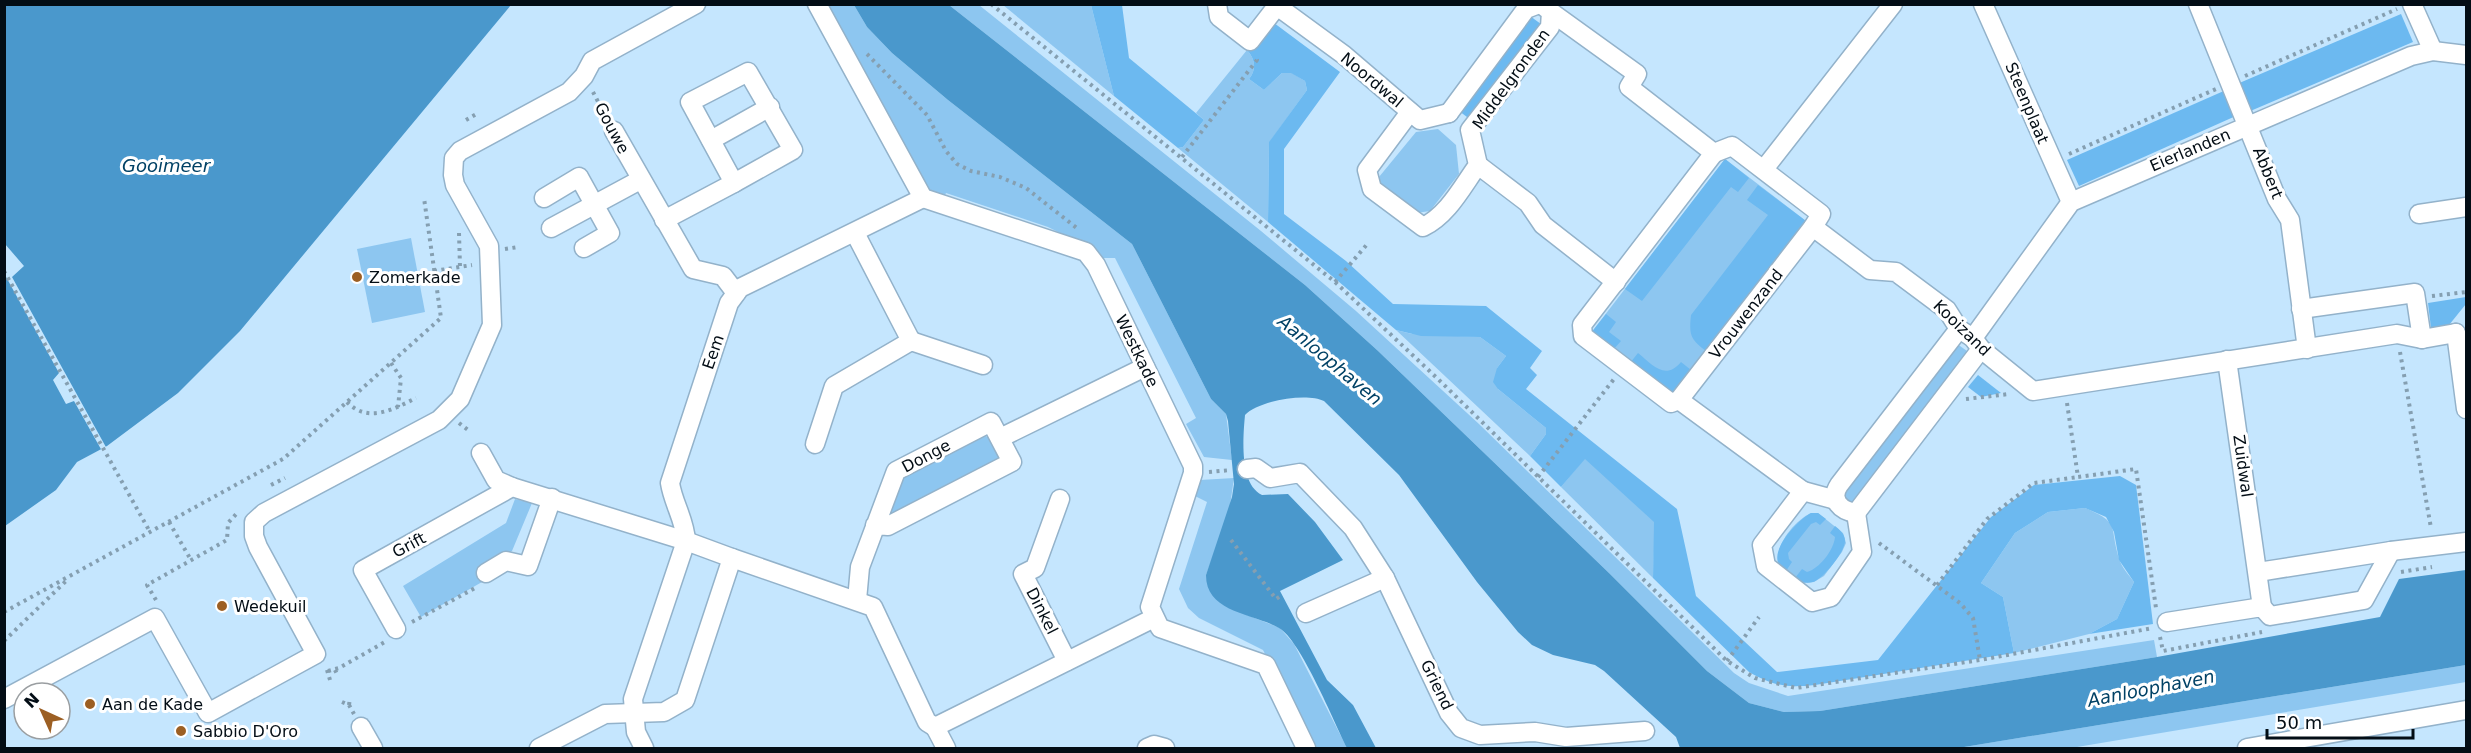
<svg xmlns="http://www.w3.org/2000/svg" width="2471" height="753" font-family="'DejaVu Sans',sans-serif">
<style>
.green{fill:#8dc6f0}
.forest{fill:#6cb9f0}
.water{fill:#4a98cc}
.pier{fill:#c5e6fe}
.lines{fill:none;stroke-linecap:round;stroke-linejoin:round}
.street-casing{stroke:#93b2ca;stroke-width:21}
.path{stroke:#859fb1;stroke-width:4;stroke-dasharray:3 4.5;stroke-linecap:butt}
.street{stroke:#fff;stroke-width:18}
.poi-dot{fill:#9c5f23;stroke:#fff;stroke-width:2}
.labels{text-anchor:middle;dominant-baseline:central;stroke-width:6;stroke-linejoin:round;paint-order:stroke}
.street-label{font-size:16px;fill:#030d15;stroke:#fff}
.poi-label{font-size:16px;fill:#030d15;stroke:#fff;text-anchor:start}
.water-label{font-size:18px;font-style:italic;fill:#004165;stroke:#fff}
</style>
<rect width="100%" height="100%" fill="#c5e6fe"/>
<g class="green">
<polygon points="824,5 854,5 867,27 892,53 948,100 1132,244 1211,399 1226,414 1232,460 1204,457 1186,424 1196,418 1115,258 1101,258 1096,251 1048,227 946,193 944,197 926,191"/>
<polygon points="949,5 979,5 1261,231 1356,311 1479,424 1734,673 1749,683 1788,696 2154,640 2157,657 1820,711 1784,712 1749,703 1707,671 1609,573 1377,350 1305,285"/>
<polygon points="1003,5 1091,5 1114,96"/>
<path d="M 1247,50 C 1255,59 1257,69 1249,79 L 1264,90 L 1282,73 L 1292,73 L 1305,81 L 1307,90 L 1269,143 L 1268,222 L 1178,148 L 1183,147 L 1204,120 L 1196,113 Z"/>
<polygon points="1438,129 1456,145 1459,174 1430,211 1416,213 1378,182 1379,177 1416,132"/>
<polygon points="1725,159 1806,221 1672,395 1591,333"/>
<polygon points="411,238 425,312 372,323 357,249"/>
<polygon points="1396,330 1412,334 1480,337 1506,356 1497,368 1498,389 1546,428 1546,434 1530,456"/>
<polygon points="1954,345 1960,346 1967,351 1968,356 1857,501 1850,502 1843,497 1845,483"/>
<path d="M 983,435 C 996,440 999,445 998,459 L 888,521 L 897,479 Z"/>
<polygon points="1585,458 1655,522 1653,578 1561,487"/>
<polygon points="1234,478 1229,513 1206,575 1247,615 1280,628 1294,644 1347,748 1313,748 1263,650 1199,618 1188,608 1179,589 1207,502 1195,496 1200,480"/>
<polygon points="515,499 532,503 512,551 477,571 482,582 421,617 403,586 506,523"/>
<path d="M 2085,508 C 2121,523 2109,526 2119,558 C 2121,567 2129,575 2134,582 L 2117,619 L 2089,634 L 2014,653 L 2003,597 L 1981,583 L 2015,533 L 2048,512 Z"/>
<path d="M 1811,513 L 1818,513 L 1843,533 L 1846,543 L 1842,552 L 1824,576 L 1814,582 L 1803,583 L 1778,564 C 1775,545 1794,521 1811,513 Z"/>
<polygon points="2466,665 2466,682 2071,748 1958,748"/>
</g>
<g class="forest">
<polygon points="1091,5 1122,5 1129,58 1204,120 1183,147 1178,148 1114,96"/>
<polygon points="2401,14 2413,42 2248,112 2237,84"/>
<polygon points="1530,16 1545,27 1471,120 1459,111"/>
<path d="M 1270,20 L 1340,72 L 1284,149 L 1284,214 L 1346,261 L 1393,304 L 1486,306 L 1542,351 L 1530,368 L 1537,375 L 1526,389 L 1677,509 L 1696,596 L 1777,672 L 1878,660 L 1991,517 L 2034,485 L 2120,476 L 2136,485 L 2153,624 L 2089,634 L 2117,619 L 2134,582 L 2119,560 L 2114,532 L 2106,517 L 2085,508 L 2048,512 L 2015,533 L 1981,583 L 2003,597 L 2014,653 L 1815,685 C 1786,688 1774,686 1749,672 L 1653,578 L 1654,522 L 1585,459 L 1561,487 L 1530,456 L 1546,434 L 1546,428 L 1498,389 L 1493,382 L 1497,368 L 1506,356 L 1480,337 L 1421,336 L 1396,330 L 1268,222 L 1269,142 L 1307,90 L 1305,81 L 1291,73 L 1282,73 L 1264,90 L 1249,79 C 1257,69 1255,59 1247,50 Z"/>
<polygon points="2226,90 2238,115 2079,186 2067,160"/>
<polygon points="1725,159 1749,178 1738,192 1731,187 1642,301 1625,289"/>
<path d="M 1758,185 L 1806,221 L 1706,351 C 1690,339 1689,335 1691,315 L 1768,215 L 1747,200 Z"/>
<polygon points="2466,297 2466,304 2449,325 2431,328 2428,303"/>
<polygon points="1606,314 1616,322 1609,332 1621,341 1613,350 1591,333"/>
<path d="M 1638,353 C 1653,365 1665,381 1681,362 L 1691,370 L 1672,395 L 1630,363 Z"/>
<polygon points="1978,375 2001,393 1981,397 1968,387"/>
<path d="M 1811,513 L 1818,513 L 1826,519 L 1820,525 L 1816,522 L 1811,524 L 1788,553 L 1789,559 L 1792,562 L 1786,571 C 1783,569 1780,567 1779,564 C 1770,549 1799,519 1811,513 Z"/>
<path d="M 1835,526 C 1840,530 1845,534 1845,541 C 1845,552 1823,579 1813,582 C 1806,584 1801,582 1795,578 L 1802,569 L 1807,572 C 1819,569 1834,550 1835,537 L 1830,533 Z"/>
</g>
<g class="water">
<polygon points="5,5 511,5 240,331 178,393 107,446 77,462 56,490 5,526"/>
<path d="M 854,5 L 949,5 L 1305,285 L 1377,350 L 1609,573 L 1707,671 L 1749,703 L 1784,712 L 1820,711 L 2157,657 L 2380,617 L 2399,579 L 2466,570 L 2466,665 L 1958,748 L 1680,748 L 1676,737 L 1604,671 L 1595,665 L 1553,655 L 1532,645 L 1518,632 L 1477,582 L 1399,475 L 1324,401 C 1306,392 1258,401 1245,415 C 1243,437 1239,484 1262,495 L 1288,494 L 1315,522 L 1343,560 L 1280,591 L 1327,680 L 1353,705 L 1376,748 L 1347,748 C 1335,724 1300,639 1279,628 C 1253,613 1206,613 1206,575 L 1232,497 L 1234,484 L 1228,421 L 1226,414 L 1211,399 L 1132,244 L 948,100 L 892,53 L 867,27 Z"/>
</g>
<polygon class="pier" points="5,244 24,266 12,277 107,449 102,451 74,401 66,404 53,380 59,373 5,275"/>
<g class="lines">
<defs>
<g id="street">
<polyline points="817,4 923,198 1086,252 1096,265 1193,466 1193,473 1150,607 1160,628 1266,665 1306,748"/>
<polyline points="1217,4 1219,17 1250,41 1277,6 1275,4"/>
<polyline points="1279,4 1277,6 1344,55 1420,120 1449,113"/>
<polyline points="1983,4 2071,202"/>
<polyline points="2198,4 2277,199 2290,220 2307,349"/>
<polyline points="2412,4 2433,51"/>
<polyline points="1551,12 1637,74 1629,87 1714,153 1732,146 1821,214 1813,227 1870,270 1896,272 1947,310 1959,329 1973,338 1981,349 2033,391 2397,334 2422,339 2456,333"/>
<polygon points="748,72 793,150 734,183 690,102"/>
<path d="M 1410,112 L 1367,170 L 1372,189 L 1423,227 C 1448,215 1462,187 1478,165 L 1470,130 L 1550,27 L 1551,12 L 1541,4"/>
<polyline points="1449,113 1526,9 1539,4"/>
<polyline points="614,131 693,269 723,276 736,293"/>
<polyline points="711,140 770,107"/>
<polyline points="1714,153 1582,325 1583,336 1671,403 1679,400 1813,227"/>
<polyline points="1478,165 1528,203 1543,225 1616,282"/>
<polyline points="1764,169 1893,4"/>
<polyline points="544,198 579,177 610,233 584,248"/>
<polyline points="2419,214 2466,207"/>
<polyline points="664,220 734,183"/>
<polyline points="551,228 640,180"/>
<polyline points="855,233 911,341"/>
<polyline points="2301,309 2415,293 2422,339"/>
<path d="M 1959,329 L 1839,485 C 1829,500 1841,511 1856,513 L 1981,349"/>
<polyline points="2456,333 2466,409"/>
<polyline points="1973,338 2071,202 2411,56 2433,51 2466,55"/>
<polyline points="2227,360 2262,607"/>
<polyline points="1679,400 1803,491"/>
<polyline points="1000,438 1145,367"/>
<polyline points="815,444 834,386 911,341 983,365"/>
<polyline points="481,453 496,480 512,487"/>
<polyline points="1247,469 1256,468 1270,478 1300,473 1353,528 1385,578 1449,713 1461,728 1480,735 1535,732 1566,737 1645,731"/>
<polyline points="1060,499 1035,568 1023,574 1067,661"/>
<polyline points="1836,500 1803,491 1762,545 1766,566 1812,602 1831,597 1862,552 1856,513"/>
<polyline points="732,558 873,607 927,722 935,727"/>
<polyline points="2258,572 2391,551 2466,542"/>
<polyline points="486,573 506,561 528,566 552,498"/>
<polyline points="857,600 860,567 896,471 991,422 1012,462 888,526 875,525"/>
<polyline points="1306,613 1385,578"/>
<polyline points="2167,622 2262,607 2270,616 2364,600 2391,551"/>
<polyline points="396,629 363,570 512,487 686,541 732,558 685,700 664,712 605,714 539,748"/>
<polyline points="4,699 155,618 208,713 316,654 258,547 254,536 254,522 264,513 439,420 460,399 492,325 489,246 455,185 453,175 454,158 460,151 569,92 584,76 592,61 696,4"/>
<polyline points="361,727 373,748"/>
<path d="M 644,748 L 636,732 L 633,699 L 686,541 C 685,520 673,503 670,483 L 729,303 L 740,288 L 923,198"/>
<polyline points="946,748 935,727 1154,618"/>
<polyline points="1147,748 1154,745 1165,748"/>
<polyline points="2247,748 2466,710"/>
</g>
</defs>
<use href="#street" class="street-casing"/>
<g class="path">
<polyline points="991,4 1335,282 1438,379 1727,661 1755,678 1796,688 1980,660 2153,628"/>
<polyline points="867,54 927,115 946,151 957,164 971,171 1000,177 1026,188 1078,229"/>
<polyline points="2245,76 2397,9"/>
<polyline points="593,92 606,117"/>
<polyline points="466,120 478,113"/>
<polyline points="2069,154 2216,89"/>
<polyline points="1182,157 1257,60 1255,56"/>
<polyline points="459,233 460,267"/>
<polyline points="505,249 518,247"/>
<polyline points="4,271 150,532"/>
<polyline points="434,271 472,265"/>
<polyline points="1335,282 1369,242"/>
<polyline points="2432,296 2466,292"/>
<polyline points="2400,352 2431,528"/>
<polyline points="391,363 401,378 398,407"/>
<polyline points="1966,399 2009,394"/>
<path d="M 347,402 C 368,424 394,409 416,398"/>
<polyline points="2067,403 2078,477 2136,469 2156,608"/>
<polyline points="459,423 468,430"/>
<polyline points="1209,472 1231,470"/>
<polyline points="1538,477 1614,379"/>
<polyline points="271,485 285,478"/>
<polyline points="169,522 191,560"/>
<polyline points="1231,540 1276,599 1282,595"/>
<polyline points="1879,543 1960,603 1973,618 1980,660"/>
<polyline points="2401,572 2432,567"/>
<polyline points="1937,585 1987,519 2034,483 2078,477"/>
<polyline points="156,600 147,585 227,540 228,523 238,512"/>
<polyline points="4,612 283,459 441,318 424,198"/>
<polyline points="412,622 477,587"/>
<polyline points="2160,637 2163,651 2262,632"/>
<polyline points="4,641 66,581"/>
<polyline points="1727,661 1759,617"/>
<polyline points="327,670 330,680"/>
<polyline points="335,670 338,676"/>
<polyline points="328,671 339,668 385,642"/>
<polyline points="342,702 349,705 354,714"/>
<polyline points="349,705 350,698"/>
</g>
<use href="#street" class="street"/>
</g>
<g class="poi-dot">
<circle cx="357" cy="277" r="6"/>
<circle cx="222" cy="606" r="6"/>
<circle cx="90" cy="704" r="6"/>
<circle cx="181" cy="731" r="6"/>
</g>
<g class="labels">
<g class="street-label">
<text transform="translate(1511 79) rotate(-54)">Middelgronden</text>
<text transform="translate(1372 80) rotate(40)">Noordwal</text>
<text transform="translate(2027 103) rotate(67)">Steenplaat</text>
<text transform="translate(612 128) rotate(62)">Gouwe</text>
<text transform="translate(2190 150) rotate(-23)">Eierlanden</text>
<text transform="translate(2268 173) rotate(68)">Abbert</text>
<text transform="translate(1746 314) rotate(-52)">Vrouwenzand</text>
<text transform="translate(1962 328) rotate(44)">Kooizand</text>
<text transform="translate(1137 351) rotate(64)">Westkade</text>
<text transform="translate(713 352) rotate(-71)">Eem</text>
<text transform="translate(926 456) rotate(-28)">Donge</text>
<text transform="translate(2243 466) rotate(82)">Zuidwal</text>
<text transform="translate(409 545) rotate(-28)">Grift</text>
<text transform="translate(1042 611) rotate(63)">Dinkel</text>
<text transform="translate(1437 685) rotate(64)">Griend</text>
</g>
<g class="poi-label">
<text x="369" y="277">Zomerkade</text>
<text x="234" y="606">Wedekuil</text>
<text x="102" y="704">Aan de Kade</text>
<text x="193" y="731">Sabbio D'Oro</text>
</g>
<g class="water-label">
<text x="166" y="165">Gooimeer</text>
<text transform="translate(1330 360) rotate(40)">Aanloophaven</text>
<text transform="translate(2151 688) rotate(-11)">Aanloophaven</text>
</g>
</g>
<rect width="2471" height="753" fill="none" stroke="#030d15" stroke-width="12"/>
<g transform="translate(42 711) rotate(315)"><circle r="28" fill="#ffffff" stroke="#9a9ea1" stroke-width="1.5"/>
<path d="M0-4.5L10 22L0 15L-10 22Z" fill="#9c5f23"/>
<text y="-9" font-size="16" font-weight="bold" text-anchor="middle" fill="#030d15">N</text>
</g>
<path d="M2267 729v9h146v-9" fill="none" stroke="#030d15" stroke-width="3"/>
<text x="2276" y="729" font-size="18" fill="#030d15" stroke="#ffffff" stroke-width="4.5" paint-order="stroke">50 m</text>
</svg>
